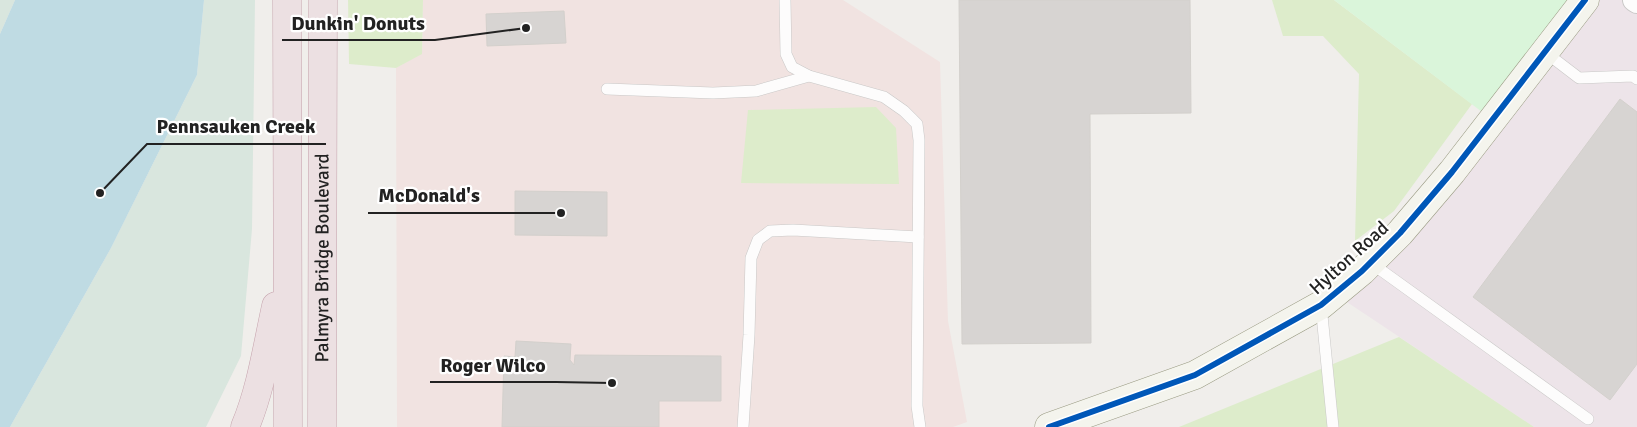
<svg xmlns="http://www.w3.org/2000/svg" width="1637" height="427" font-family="Signika,sans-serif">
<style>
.commercial{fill:#f1e3e1}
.industrial{fill:#ede4e9}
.grass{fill:#ddeccb}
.wetland{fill:#d9e6de}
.park{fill:#daf5da}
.water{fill:#bfdbe3}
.building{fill:#d7d4d2;stroke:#d3d0cc}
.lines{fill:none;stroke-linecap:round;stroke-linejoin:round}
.lane-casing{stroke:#c9c8c7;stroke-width:12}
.street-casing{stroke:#c9c8c7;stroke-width:24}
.secondary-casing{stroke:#999a82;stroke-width:29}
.highway-casing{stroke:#c5a2ac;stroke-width:29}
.lane{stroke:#fdfcfc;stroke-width:11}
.street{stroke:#fdfcfc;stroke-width:22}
.secondary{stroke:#f4f4ed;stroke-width:28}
.highway{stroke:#ece0e2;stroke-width:28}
.cycleway-casing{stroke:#fff;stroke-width:9}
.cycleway{stroke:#0057b8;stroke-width:6}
.labels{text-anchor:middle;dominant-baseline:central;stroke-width:4.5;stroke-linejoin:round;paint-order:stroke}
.street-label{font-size:19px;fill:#222;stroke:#fff}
.leader{fill:none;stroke:#222;stroke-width:2}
.callout-dot{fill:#222;stroke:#fff;stroke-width:2}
.callout-label{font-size:20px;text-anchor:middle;font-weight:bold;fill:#222;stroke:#fff;stroke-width:4.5;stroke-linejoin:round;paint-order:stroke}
</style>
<rect width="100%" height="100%" fill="#f0eeeb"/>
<polygon class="commercial" points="423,0 843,0 940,62 948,321 967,422 953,427 397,427 396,68 422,53"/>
<polygon class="industrial" points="1582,0 1637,0 1637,427 1534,427 1335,294"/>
<g class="grass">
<polygon points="348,0 423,0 422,54 396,68 349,64"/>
<polygon points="1272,0 1334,0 1472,104 1394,211 1355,241 1359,74 1323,36 1283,36"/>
<polygon points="876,107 896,128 899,184 741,183 748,110"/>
<polygon points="1399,337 1534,427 1179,427"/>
</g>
<g class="wetland">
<polygon points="0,0 15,0 0,34"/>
<polygon points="204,0 255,0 252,229 241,356 206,427 10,427 111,248 197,75"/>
</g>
<polygon class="park" points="1334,0 1582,0 1494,121"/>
<polygon class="water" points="15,0 204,0 197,75 111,248 10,427 0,427 0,34"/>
<g class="building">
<polygon points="959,0 1190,0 1191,113 1090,114 1091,343 962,344"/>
<polygon points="564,11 566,43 487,46 486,14"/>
<polygon points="1620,99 1637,112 1637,364 1610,400 1473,297"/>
<polygon points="515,191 607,192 607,236 515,235"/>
<polygon points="516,341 571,344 570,360 574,365 575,355 721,356 721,401 659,401 659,427 502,427 504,356 515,357"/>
</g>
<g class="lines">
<defs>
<g id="lane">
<polyline points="785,0 786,54 792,67 809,76 884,97 904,111 917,124 919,140 917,406 920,427"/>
<polyline points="1545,52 1579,78 1633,76 1637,79"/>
<polyline points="607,89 713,93 756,91 809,76"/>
<polyline points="1371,263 1588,419"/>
<polyline points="1321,305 1333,427"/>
<polyline points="743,427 749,335 751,258 758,240 770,231 793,230 918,237"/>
</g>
<polyline id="street" points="1634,0 1637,2"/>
<polyline id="secondary" points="1049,427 1195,375 1321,305 1362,271 1400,233 1452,172 1585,0"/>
<g id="highway">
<polyline points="287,0 288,427"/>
<path d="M 245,427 C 261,389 267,347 276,306"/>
<path id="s1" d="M 322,427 L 323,0"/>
</g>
</defs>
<use href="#lane" class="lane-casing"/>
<use href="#street" class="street-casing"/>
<use href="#secondary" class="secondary-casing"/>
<use href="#highway" class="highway-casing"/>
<use href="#lane" class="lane"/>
<use href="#street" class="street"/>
<use href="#secondary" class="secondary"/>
<use href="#highway" class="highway"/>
<defs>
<polyline id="cycleway" points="1049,427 1195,375 1321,305 1362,271 1400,233 1452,172 1585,0"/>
</defs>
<use href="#cycleway" class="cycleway-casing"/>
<use href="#cycleway" class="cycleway"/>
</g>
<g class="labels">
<g class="street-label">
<text stroke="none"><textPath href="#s1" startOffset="169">Palmyra Bridge Boulevard</textPath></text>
<text transform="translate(1349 258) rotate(-42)">Hylton Road</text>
</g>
</g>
<path class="leader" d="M526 28L435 40H282M100 193L147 144H326M561 213L489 213H368M612 383L556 382H430"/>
<g class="callout-dot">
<circle cx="526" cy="28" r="5"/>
<circle cx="100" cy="193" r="5"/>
<circle cx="561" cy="213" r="5"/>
<circle cx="612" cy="383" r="5"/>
</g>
<g class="callout-label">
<text x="358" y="30">Dunkin' Donuts</text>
<text x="236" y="133">Pennsauken Creek</text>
<text x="429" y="202">McDonald's</text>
<text x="493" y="372">Roger Wilco</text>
</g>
</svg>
